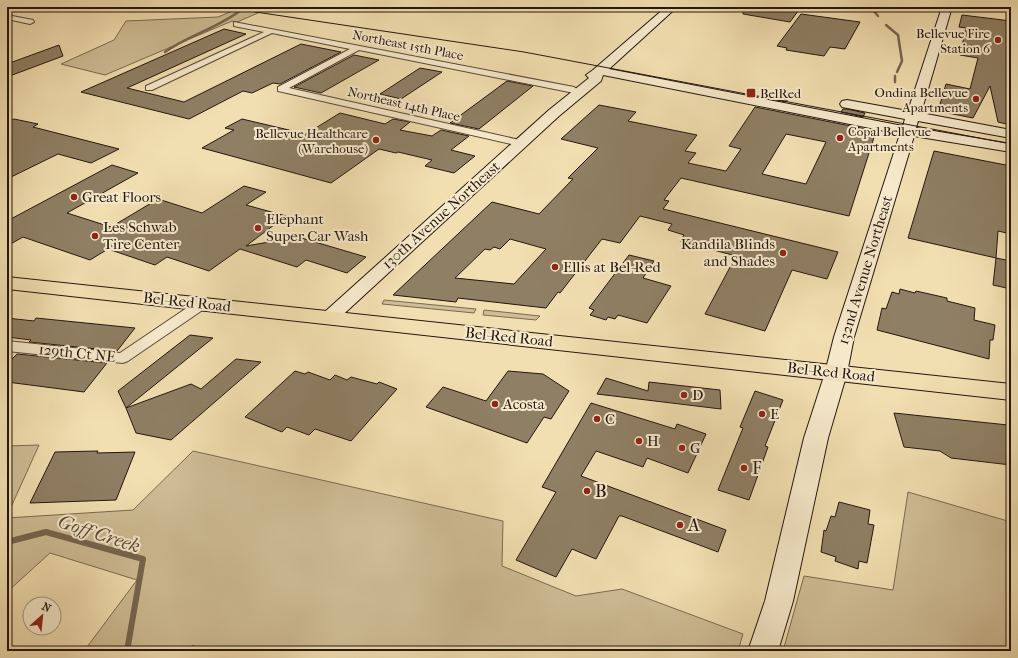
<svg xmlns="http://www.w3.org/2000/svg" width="1018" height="658" font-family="'IM FELL French Canon',serif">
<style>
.green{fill:#cfbd96;stroke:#7a6a53}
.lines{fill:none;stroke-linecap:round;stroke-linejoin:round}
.stream-far1{stroke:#766650;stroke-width:2.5}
.stream{stroke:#766650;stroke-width:6}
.building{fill:#8f7f64;stroke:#241610;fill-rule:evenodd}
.street-casing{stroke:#584838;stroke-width:2}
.secondary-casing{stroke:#241610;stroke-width:2}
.primary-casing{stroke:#241610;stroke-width:2}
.street{fill:#f7eacc;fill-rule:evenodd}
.secondary{fill:#f7eacc;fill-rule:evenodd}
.primary{fill:#f2dfb1;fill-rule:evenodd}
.tram{stroke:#241610;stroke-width:1}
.poi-dot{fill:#8f2418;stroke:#f7eacc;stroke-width:1.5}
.labels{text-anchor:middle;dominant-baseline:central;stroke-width:4;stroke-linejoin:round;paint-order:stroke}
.far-poi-label{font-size:13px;fill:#241610;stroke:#f7eacc;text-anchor:end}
.far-street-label{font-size:13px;fill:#241610;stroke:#f7eacc}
.poi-label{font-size:15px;fill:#241610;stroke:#f7eacc;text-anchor:start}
.street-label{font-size:15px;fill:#241610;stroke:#f7eacc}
.near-poi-label{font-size:18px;fill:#241610;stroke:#f7eacc;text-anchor:start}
.near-water-label{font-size:19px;font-style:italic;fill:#5a4b3a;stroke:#f7eacc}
</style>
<rect width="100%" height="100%" fill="#f2dfb1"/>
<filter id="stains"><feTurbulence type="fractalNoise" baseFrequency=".005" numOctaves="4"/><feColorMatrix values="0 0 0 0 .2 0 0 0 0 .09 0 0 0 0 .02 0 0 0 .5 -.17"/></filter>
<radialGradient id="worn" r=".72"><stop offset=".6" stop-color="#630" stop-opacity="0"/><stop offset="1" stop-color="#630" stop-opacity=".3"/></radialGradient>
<g class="green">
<polygon points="235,7 272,7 237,22 232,21 105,75 61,64 114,40 126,21 218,17 230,12"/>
<polygon points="384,300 476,309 474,313 382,304"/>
<polygon points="484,310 540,316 536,320 483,315"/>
<polygon points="39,445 7,516 7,446"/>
<polygon points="193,451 503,521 502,566 576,596 622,589 743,634 738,651 204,651 193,645 189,651 84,651 137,580 50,553 7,592 7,518 133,510"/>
<polygon points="908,492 1011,522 1011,651 783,651 804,576 893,590"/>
</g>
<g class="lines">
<g class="stream-far1">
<polyline points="873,7 873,10 878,16"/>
<polyline points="886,25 898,35 902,61 897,72"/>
<path d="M 165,52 C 189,35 218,28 241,10 L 240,7"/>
<polyline points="895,76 895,82"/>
</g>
<polyline class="stream" points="7,542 46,532 143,559 127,651"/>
</g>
<g class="building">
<polygon points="743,7 801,7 790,22 743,14"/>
<polygon points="801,14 860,22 845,49 830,47 824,56 786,50 787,48 777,46"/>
<polygon points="962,15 1011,21 1011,125 998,122 990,86 973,118 938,111 946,84 970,89 978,58 960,55 966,28 959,27"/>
<polygon points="224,29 246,34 127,88 184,102 301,44 341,52 280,84 273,83 252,93 243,91 189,119 81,92"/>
<polygon points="59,45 63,56 7,77 7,64"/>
<polygon points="354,55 379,60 321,93 294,87"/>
<polygon points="420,68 442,72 401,99 380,94"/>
<polygon points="507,81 533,86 479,129 450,123"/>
<polygon points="766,91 790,96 786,102 762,97"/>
<path d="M 599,105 L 636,112 L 628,121 L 697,135 L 685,151 L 696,153 L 688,163 L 726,171 L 741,149 L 729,146 L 755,107 L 876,131 L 849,216 L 681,178 L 664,200 L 669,201 L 663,209 L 838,252 L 827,279 L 792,270 L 765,331 L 705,314 L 736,256 L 680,241 L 684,235 L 668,230 L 672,224 L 640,216 L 620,243 L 602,239 L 560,293 L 558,292 L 546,308 L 458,298 L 456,302 L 393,295 L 492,202 L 539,214 L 573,179 L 568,178 L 598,148 L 561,139 ZM 786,134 L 826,142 L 806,184 L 762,174 ZM 510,239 L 546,249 L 514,284 L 455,278 L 485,249 L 490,250 L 494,247 L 500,249 Z"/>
<polygon points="843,109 847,109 865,113 863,117 841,112"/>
<polygon points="340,113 385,124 393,119 410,122 400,130 432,136 441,130 469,136 451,150 475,156 454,173 425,166 432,160 398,152 396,153 379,149 331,183 202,148 234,130 225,128 242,119 306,134"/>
<polygon points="14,119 38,124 33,127 119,149 91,163 58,154 7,179 7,122"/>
<polygon points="934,151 1011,166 1011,234 998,231 996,258 908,238"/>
<polygon points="112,165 138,173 67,213 111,227 158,199 202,213 244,186 266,192 246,205 286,216 246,246 298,237 366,257 347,273 306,260 297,267 240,249 209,271 167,257 155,265 108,249 90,260 23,237 7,246 7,221"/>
<polygon points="629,255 654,261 643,278 671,286 647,323 618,315 615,319 608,317 606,320 590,315 594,310 589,308"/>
<polygon points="996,258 1011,261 1011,289 993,285"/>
<polygon points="900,289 915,293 916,291 947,298 947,301 975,308 974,320 995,325 993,340 990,340 989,359 877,330 882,308 886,309 892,292 899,294"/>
<polygon points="7,318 34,321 36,318 135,328 117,351 29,342 31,340 7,337"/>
<polygon points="190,335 213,338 126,408 118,391"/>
<polygon points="17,354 107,363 84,392 7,382 7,364"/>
<polygon points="236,359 261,362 171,440 136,433 126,408 191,384 201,389"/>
<polygon points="295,371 305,374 308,372 330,380 335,375 347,380 351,377 377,384 379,382 397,389 351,441 315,429 309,435 287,427 282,432 245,417"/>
<polygon points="508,371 543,374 569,391 551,419 544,417 527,443 426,407 443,387 486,401"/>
<polygon points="606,378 648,391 649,382 720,390 721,409 597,394"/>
<polygon points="755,391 783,400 765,446 768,447 749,500 718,490 743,428 740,427"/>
<polygon points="591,403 675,429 677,424 706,434 688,473 647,458 643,467 596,451 581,476 726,530 718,552 622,516 619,516 596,559 572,549 556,577 516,560 556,492 542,487"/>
<polygon points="894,413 1008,425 1011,433 1011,465 951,458 940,451 904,447"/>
<polygon points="98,451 97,453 135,452 116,500 30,503 55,452"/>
<polygon points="839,502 870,510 868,524 874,525 867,563 859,561 858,569 835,561 836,557 821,552 824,530 826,531 831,516 835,517"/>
</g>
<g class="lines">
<defs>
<g id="street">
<polygon points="7,15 33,20 34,22 30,24 7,19"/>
<polygon points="234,22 574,87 578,90 574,93 359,50 289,88 524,141 525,143 524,145 520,146 278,91 278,87 350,49 272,33 152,90 146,90 146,86 264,32 234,26"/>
<polygon points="202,300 207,301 209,304 207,307 128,361 123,363 7,351 7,341 120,353 197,301"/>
</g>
<polygon id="secondary" points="666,7 677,7 609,69 903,126 905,119 847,108 842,107 840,104 842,101 847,100 908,111 942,7 952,7 921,113 1011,130 1011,138 918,121 916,128 1011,144 1011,152 914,136 854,337 847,373 828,438 793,601 778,651 748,651 765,601 804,438 825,373 834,337 900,134 603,75 601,81 559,116 335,322 328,324 321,322 318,318 549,110 589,78 586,75 593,70"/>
<polygon id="primary" points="7,277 1011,384 1011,400 7,289"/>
</defs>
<use href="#street" class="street-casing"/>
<use href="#secondary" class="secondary-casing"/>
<use href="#primary" class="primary-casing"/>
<use href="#street" class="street"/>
<use href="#secondary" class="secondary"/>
<use href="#primary" class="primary"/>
<polyline class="tram" points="222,7 524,52 1011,144"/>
</g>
<g class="poi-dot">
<circle cx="998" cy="40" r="4"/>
<rect x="746" y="88" width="10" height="10" rx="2"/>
<circle cx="976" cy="99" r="4"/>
<circle cx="840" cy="138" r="4"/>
<circle cx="376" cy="140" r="4"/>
<circle cx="74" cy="197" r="4"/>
<circle cx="258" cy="228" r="4"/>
<circle cx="95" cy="236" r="4"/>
<circle cx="783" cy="253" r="4"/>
<circle cx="555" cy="267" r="4"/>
<circle cx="684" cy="395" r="4"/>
<circle cx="495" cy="404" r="4"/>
<circle cx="762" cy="414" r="4"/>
<circle cx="597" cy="419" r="4"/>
<circle cx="639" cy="441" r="4"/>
<circle cx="682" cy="448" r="4"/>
<circle cx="744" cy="468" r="4"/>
<circle cx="587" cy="491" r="4"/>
<circle cx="680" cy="525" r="4"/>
</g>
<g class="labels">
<g class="far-poi-label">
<text x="990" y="33">Bellevue Fire<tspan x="990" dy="15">Station 6</tspan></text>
<text x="968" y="92">Ondina Bellevue<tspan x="968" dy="15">Apartments</tspan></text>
<text x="760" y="93" text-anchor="start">BelRed</text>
<text x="848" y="131" text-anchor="start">Copal Bellevue<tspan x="848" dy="15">Apartments</tspan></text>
<text x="368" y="133">Bellevue Healthcare<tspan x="368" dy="15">(Warehouse)</tspan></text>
</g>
<g class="far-street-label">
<text transform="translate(408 45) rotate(11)">Northeast 15th Place</text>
<text transform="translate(404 104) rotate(13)">Northeast 14th Place</text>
</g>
<g class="poi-label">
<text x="82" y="197">Great Floors</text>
<text x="266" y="219">Elephant<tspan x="266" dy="17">Super Car Wash</tspan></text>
<text x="103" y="227">Les Schwab<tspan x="103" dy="17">Tire Center</tspan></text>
<text x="775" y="244" text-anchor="end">Kandila Blinds<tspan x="775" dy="17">and Shades</tspan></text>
<text x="563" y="267">Ellis at Bel-Red</text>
<text x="692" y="395">D</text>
<text x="503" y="404">Acosta</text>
<text x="770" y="414">E</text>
<text x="605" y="419">C</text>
<text x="647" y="441">H</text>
<text x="690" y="448">G</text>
</g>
<g class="street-label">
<text transform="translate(441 215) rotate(-42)">130th Avenue Northeast</text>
<text transform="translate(865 270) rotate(-73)">132nd Avenue Northeast</text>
<text transform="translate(187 302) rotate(6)">Bel-Red Road</text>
<text transform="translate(509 337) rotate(6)">Bel-Red Road</text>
<text transform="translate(77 353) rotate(6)">129th Ct NE</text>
<text transform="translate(831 372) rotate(6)">Bel-Red Road</text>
</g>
<g class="near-poi-label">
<text x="752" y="468">F</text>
<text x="595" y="491">B</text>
<text x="688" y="525">A</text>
</g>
<g class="near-water-label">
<text transform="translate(99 534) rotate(18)">Goff Creek</text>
</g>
</g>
<rect width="1018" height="658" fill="none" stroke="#f2dfb1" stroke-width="24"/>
<rect x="8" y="8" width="1002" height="642" fill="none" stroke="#241610" stroke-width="2"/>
<rect x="12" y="12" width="994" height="634" fill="none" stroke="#241610"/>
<g transform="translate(42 616) rotate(27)"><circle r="19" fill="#f7eacc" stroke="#a39581"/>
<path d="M0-3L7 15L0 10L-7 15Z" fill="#8f2418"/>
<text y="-6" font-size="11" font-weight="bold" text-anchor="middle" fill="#241610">N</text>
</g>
<rect width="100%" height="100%" filter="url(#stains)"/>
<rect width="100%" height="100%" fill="url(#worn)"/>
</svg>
